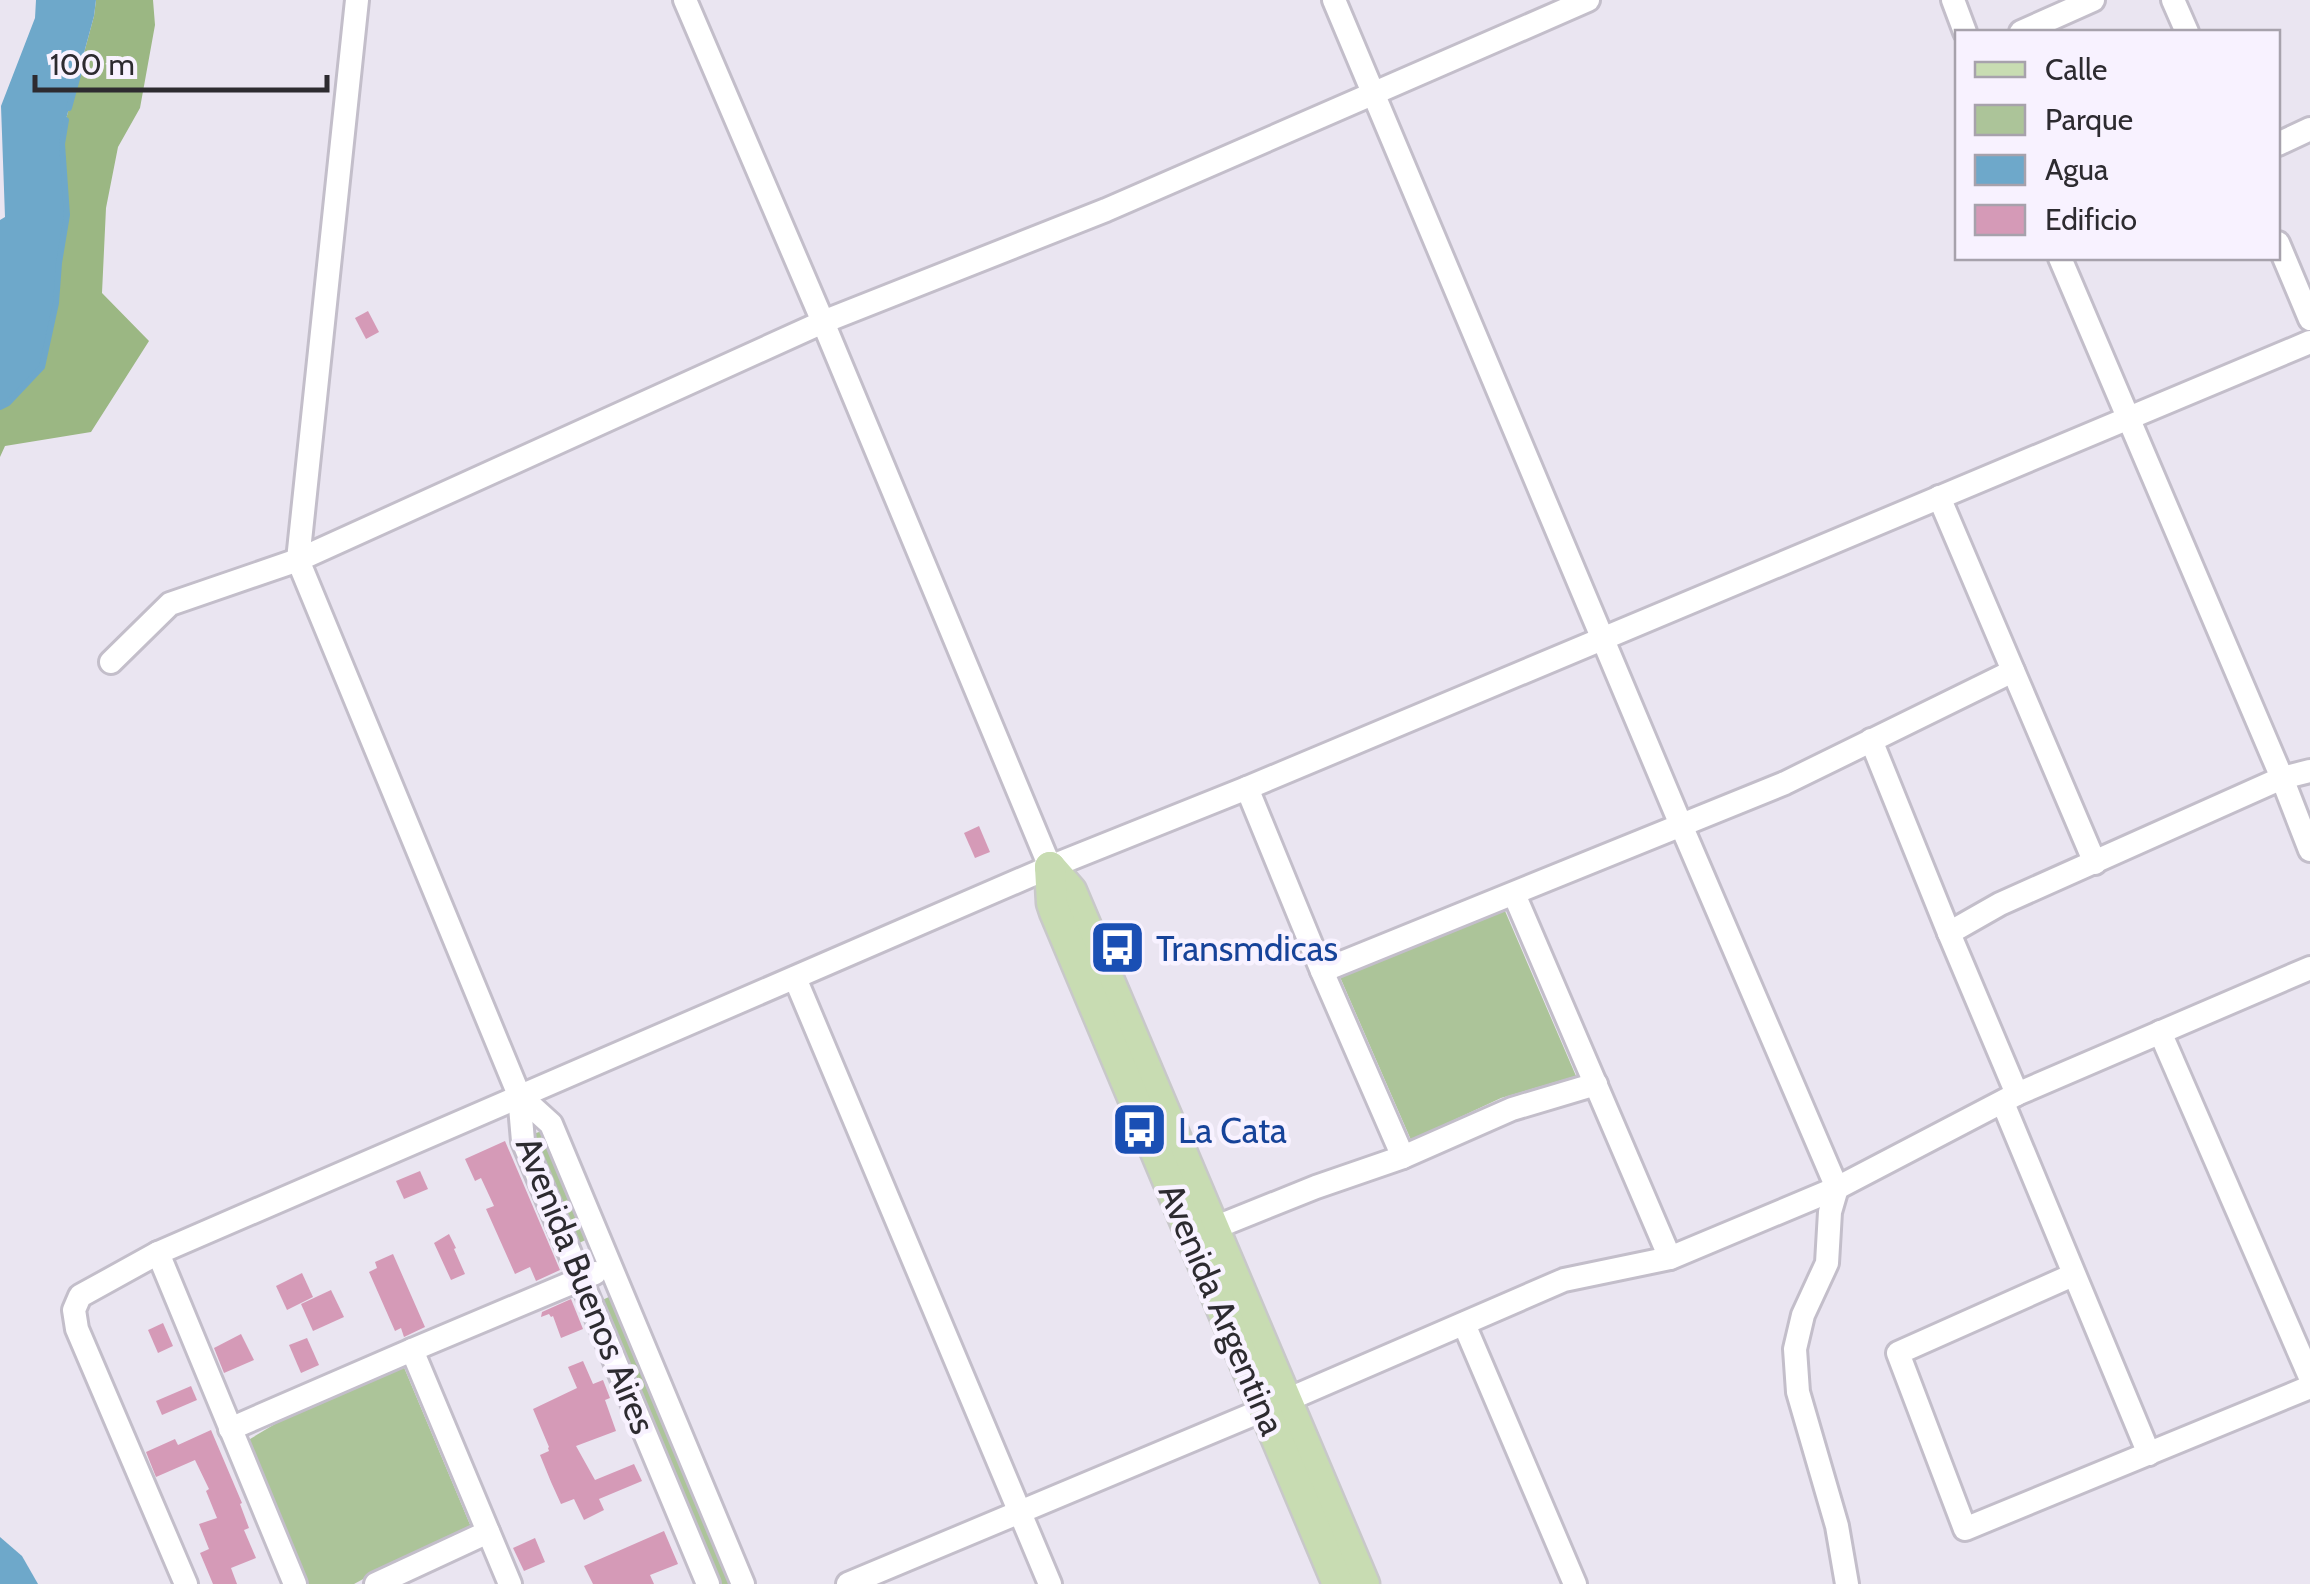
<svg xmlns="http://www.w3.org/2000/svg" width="2310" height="1584" font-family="Cabin,sans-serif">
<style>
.green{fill:#acc499}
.forest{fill:#9bb783}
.water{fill:#6ea8ca}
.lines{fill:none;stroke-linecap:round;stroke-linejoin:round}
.stream{stroke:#6ea8ca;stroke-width:6}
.building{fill:#d59ab7}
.minor-casing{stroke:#c3beca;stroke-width:28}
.major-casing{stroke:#c8c8c9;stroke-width:35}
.minor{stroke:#fff;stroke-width:22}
.major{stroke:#c8dcb2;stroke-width:30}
.labels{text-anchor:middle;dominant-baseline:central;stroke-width:9;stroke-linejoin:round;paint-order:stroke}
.transit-label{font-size:35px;fill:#164399;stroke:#f8f2ff;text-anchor:start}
.street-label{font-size:35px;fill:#2d2b30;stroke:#f8f2ff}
</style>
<rect width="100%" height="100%" fill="#eae5f1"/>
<g class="green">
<polygon points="1505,911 1576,1076 1501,1098 1411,1140 1340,977"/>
<polygon points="545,1130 590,1238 579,1243 533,1134"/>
<polygon points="611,1296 730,1584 717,1584 600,1301"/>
<polygon points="403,1365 471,1527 389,1565 354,1584 308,1584 245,1442 280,1421"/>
</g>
<polygon class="forest" points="96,0 153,0 155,25 140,108 118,147 106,208 102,293 149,341 91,432 5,446 0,457 0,408 8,403 41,367 56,303 59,263 67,215 62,144 65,123 94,16"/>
<g class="water">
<polygon points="36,0 96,0 94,16 65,123 62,144 67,215 59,263 56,303 42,367 8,403 0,408 0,220 5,217 1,106 35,18"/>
<polygon points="0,1537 22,1556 38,1584 0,1584"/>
</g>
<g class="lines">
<g class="stream">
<polyline points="69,108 83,57"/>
<polyline points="0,407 8,403 42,367 56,303 59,263 67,215 62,144 66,120"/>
</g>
</g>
<g class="building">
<polygon points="368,311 379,332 366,339 355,318"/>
<polygon points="979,826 990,852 975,858 964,833"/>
<polygon points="505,1141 560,1270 536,1281 530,1267 515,1274 486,1209 494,1206 481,1178 475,1181 465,1159"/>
<polygon points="420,1171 428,1189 404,1199 396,1181"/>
<polygon points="449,1234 456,1248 454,1249 465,1274 451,1280 434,1243"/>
<polygon points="393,1254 425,1327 404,1337 401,1328 395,1331 369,1272 377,1268 375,1262"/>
<polygon points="302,1273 313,1297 287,1310 276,1286"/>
<polygon points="331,1290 344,1317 313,1331 301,1304"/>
<polygon points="571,1299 583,1329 561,1338 553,1316 551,1317 549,1314 541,1317 542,1312"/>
<polygon points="163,1323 173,1346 158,1353 148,1330"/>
<polygon points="241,1334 254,1360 224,1373 214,1348"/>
<polygon points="307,1338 319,1365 301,1373 289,1345"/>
<polygon points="583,1361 593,1384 603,1380 610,1398 605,1400 616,1431 576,1446 595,1480 634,1464 642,1481 599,1499 604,1510 584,1520 574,1499 561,1504 551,1482 540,1455 549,1451 548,1448 549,1447 533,1409 577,1388 568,1367"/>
<polygon points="191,1386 197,1400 162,1415 156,1401"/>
<polygon points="211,1430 242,1503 240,1504 249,1528 244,1530 256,1558 231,1568 237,1584 213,1584 200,1553 209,1549 199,1524 217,1518 206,1491 209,1489 195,1460 156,1477 146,1452 175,1439 178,1445"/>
<polygon points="664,1531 678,1564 650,1575 654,1584 593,1584 584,1566"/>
<polygon points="535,1538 545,1562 524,1571 513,1548"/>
</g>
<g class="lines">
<defs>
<g id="minor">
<polyline points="357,0 298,560 519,1095 523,1141 708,1584"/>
<polyline points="685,0 823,322 1050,867"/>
<polyline points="1334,0 1681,825 1837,1188 1830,1212 1827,1263 1803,1315 1795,1349 1798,1392 1837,1526 1847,1584"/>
<polyline points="1953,0 1965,32"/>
<polyline points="2173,0 2187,32"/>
<polyline points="2021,32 2093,0"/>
<polyline points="2278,144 2310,129"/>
<polyline points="2278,243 2310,319"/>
<polyline points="2060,258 2282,778 2310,850"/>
<polyline points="1939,497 2095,863"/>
<polyline points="111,662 170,604 298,560 823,322 1106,210 1588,0"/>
<polyline points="1871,740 1949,933 2017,1094"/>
<polyline points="1247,788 1322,971 1403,1157"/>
<polyline points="1514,894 1670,1258"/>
<polyline points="1949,933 2000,904 2282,778 2310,771"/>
<polyline points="1322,971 1785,783 2013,671"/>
<polyline points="795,978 1050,1584"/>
<polyline points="2160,1032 2310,1377"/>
<polyline points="519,1095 551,1124 743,1584"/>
<polyline points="2003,1103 2149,1454"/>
<polyline points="1214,1228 1316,1187 1403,1157 1512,1109 1596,1084"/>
<polyline points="158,1253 295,1584"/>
<polyline points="2073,1275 1898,1353 1965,1529 2310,1387"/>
<polyline points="1464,1324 1575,1584"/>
<polyline points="412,1350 510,1584"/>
<polyline points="230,1429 412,1350 595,1273"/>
<polyline points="186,1584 77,1329 74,1310 80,1296 158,1253 1050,867 1247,788 2310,342"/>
<polyline points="376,1584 488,1532"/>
<polyline points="848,1584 1287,1400 1564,1280 1670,1258 1837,1188 2017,1094 2310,968"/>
</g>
<g id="major">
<polyline points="1050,867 1071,891 1364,1584"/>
<polyline points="1050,867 1052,903 1055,912 1338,1584"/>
</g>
</defs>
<use href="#minor" class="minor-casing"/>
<use href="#major" class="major-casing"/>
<use href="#minor" class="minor"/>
<use href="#major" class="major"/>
</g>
<defs>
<symbol id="bus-square" viewBox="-11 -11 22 22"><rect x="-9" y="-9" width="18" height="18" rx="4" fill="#1a4fb4" stroke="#f8f2ff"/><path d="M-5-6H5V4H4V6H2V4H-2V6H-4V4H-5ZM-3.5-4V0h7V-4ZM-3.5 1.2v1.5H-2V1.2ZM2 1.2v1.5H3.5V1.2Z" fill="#fff"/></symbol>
</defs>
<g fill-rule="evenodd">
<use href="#bus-square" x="1086" y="916" width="63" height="63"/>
<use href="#bus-square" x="1108" y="1098" width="63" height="63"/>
</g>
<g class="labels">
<g class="transit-label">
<text x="1156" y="948">Transmdicas</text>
<text x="1178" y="1130">La Cata</text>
</g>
<g class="street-label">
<text transform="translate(586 1285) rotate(68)">Avenida Buenos Aires</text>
<text transform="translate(1222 1309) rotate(67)">Avenida Argentina</text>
</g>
</g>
<rect x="1955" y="30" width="325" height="230" fill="#f8f2ff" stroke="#a7a2ac" stroke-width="2.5"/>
<rect x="1975" y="62" width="50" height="15" fill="#c8dcb2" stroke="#a7a2ac" stroke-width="2.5"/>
<text x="2045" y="80" font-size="30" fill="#2d2b30">Calle</text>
<rect x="1975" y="105" width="50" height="30" fill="#acc499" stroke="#a7a2ac" stroke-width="2.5"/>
<text x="2045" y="130" font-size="30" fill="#2d2b30">Parque</text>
<rect x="1975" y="155" width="50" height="30" fill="#6ea8ca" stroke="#a7a2ac" stroke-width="2.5"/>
<text x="2045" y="180" font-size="30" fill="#2d2b30">Agua</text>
<rect x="1975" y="205" width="50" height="30" fill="#d59ab7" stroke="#a7a2ac" stroke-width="2.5"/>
<text x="2045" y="230" font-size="30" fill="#2d2b30">Edificio</text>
<path d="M35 75v15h292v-15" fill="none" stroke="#2d2b30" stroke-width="5"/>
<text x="50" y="75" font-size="30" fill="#2d2b30" stroke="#f8f2ff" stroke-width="8" paint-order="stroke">100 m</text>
</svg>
